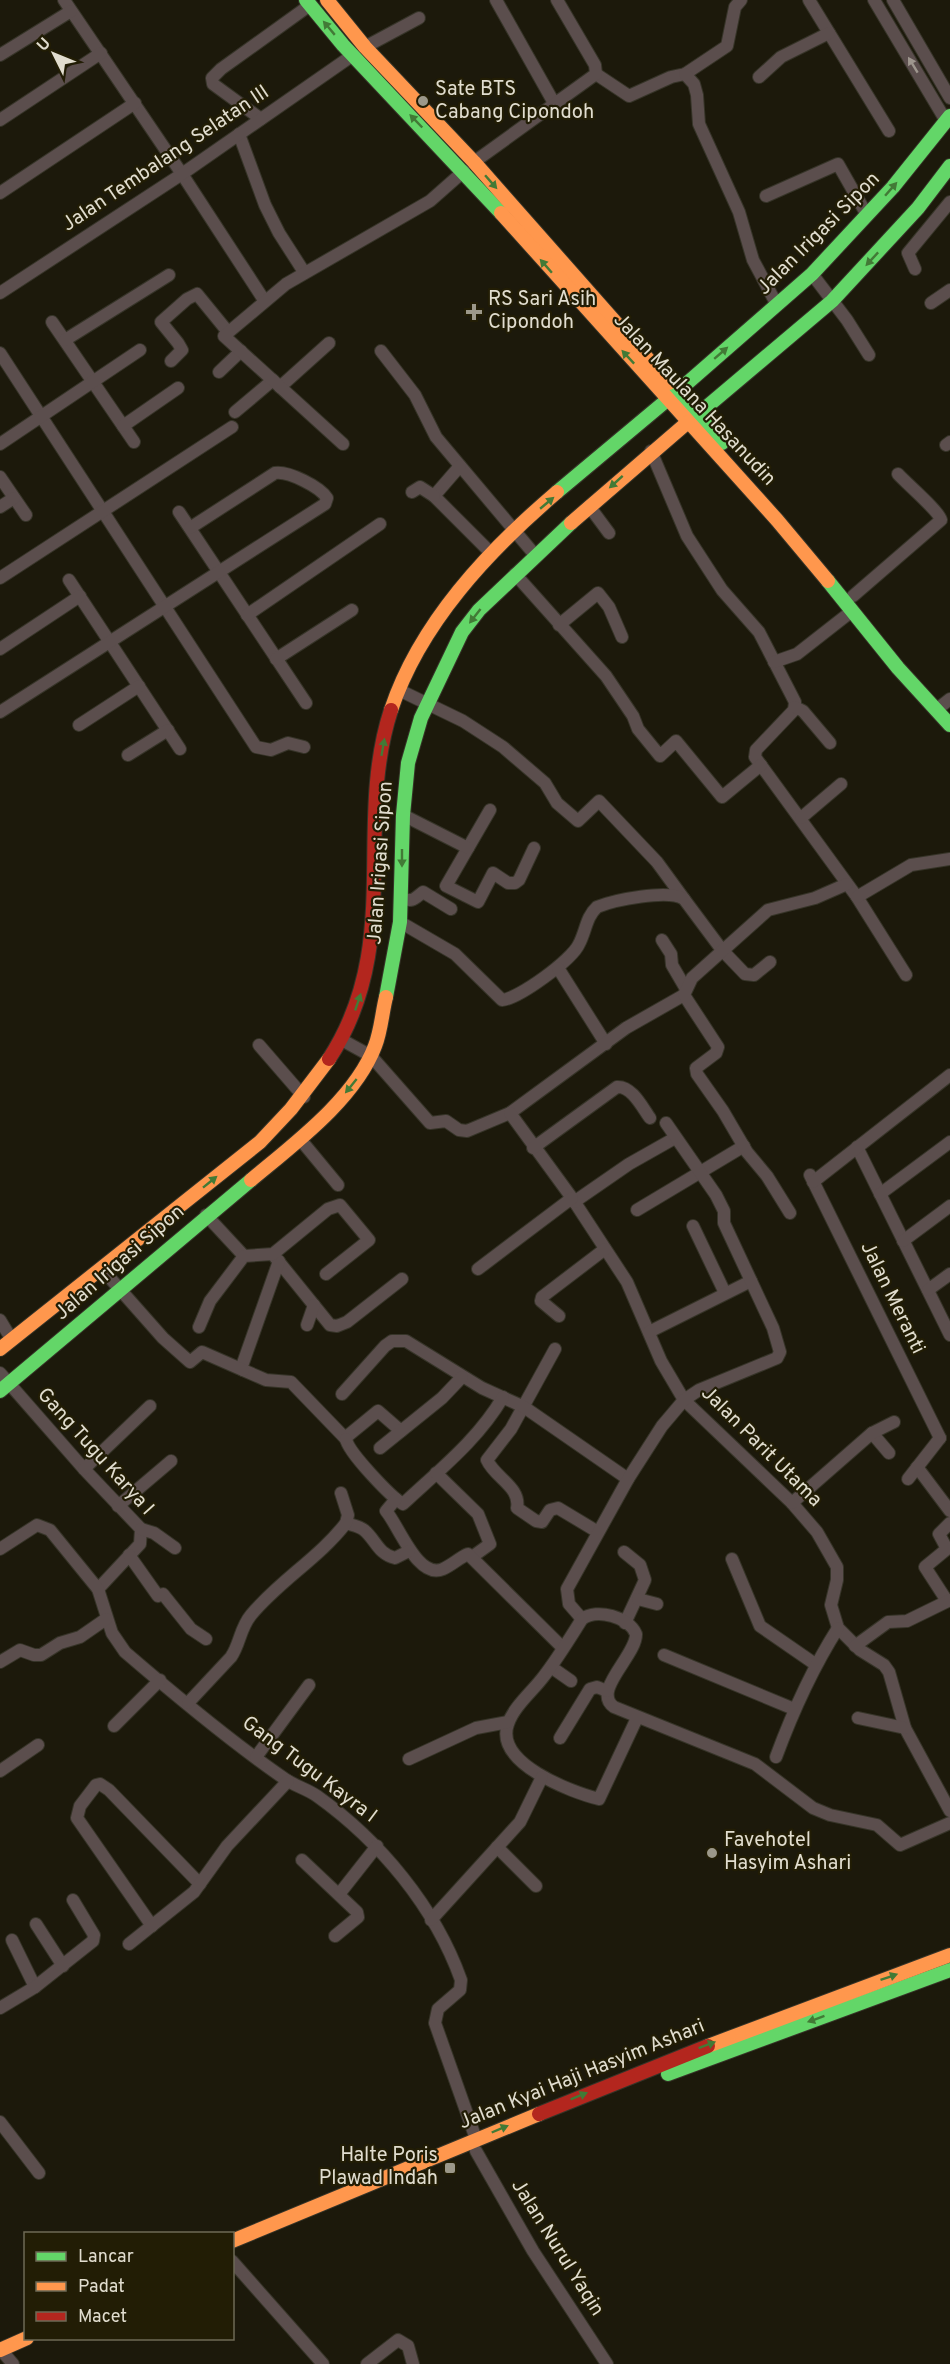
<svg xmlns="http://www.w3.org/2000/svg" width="950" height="2364" font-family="Overpass,sans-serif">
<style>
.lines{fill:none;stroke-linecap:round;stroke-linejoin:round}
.street-casing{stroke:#363428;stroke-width:14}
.fast-casing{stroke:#363428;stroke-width:16}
.slow-casing{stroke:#363428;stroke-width:16}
.jam-casing{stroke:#363428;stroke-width:16}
.street{stroke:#5b4e4d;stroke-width:12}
.fast{stroke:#63d668;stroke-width:14}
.slow{stroke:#ff974d;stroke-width:14}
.jam{stroke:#b3261e;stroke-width:14}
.oneway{fill:#427a36}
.oneway2{fill:#9e968e}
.poi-dot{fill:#9c988a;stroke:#221d05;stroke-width:2}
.labels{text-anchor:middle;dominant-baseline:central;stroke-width:4.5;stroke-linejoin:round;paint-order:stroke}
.poi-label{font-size:20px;fill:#e1ddcf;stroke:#221d05;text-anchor:start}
.street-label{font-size:20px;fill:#e1ddcf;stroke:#221d05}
</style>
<rect width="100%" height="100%" fill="#1c190b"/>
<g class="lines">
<defs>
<g id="street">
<polyline points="64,0 182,174 264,300"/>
<polyline points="496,0 554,103"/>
<polyline points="809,0 889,131"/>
<polyline points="874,0 946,121"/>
<polyline points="893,0 950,98"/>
<polyline points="365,47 419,18"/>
<polyline points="0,55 71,11"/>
<polyline points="596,74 629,96 671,77 685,74 727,46 735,7 741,0"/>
<polyline points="685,74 694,84 697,95 699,124 739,212 753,260 777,305"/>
<polyline points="759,77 781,57 829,33"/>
<polyline points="261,119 213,84 212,78 221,69 310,5"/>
<polyline points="0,120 101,53"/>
<polyline points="239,134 265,205 279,233 304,272"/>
<polyline points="474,162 596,74 595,65 557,0"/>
<polyline points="0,193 135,103"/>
<polyline points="766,196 838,164 867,215"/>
<polyline points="915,269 908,253 950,202"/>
<polyline points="812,274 847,320 869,355"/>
<polyline points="0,293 182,174 353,55"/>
<polyline points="931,303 950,290"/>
<polyline points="52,322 134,442"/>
<polyline points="65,340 169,275"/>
<polyline points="381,351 415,395 436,437 535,555"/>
<polyline points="0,353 256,747 271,750 288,743 304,747"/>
<polyline points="171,361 182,350 178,343 161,322 187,299 197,294 228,332"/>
<polyline points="219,372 241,351"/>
<polyline points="280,387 329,343"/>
<polyline points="235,412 273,380"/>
<polyline points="123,426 178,388"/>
<polyline points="0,444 140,350"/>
<polyline points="343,444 224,336 286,284 430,201 464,171"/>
<polyline points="946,445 950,442"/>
<polyline points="651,451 687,536 722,590 759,632 795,702 794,710 756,750 755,757 857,897 906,975"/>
<polyline points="460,466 434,496 492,554"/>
<polyline points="0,477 26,515"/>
<polyline points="412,492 420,487 434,496"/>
<polyline points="589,506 609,533"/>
<polyline points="0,507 14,498"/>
<polyline points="179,512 306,703"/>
<polyline points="515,574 606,676 633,716 638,729 660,756 676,741 722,797 761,765"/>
<polyline points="0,578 232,427"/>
<polyline points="69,580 180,749"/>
<path d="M 853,596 L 941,520 C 939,511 907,484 898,474"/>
<polyline points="247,615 380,524"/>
<polyline points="559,625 598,593 609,607 622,637"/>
<polyline points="0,649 80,596"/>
<polyline points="276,659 352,610"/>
<polyline points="774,662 797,654 852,611"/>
<polyline points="399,690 463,721 503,747 545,783 557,803 578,821 599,801 657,862 684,899"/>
<polyline points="795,707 803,711 830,743"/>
<polyline points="936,710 950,699"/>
<path d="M 0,712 L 325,504 L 327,498 C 320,487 289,471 275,473 L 190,528"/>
<polyline points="79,725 139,686"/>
<polyline points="128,755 168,730"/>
<polyline points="490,810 446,886 478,902 493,873 508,883 515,883 519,880 534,848"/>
<polyline points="403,815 468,848"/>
<polyline points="801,818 841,784"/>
<polyline points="857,897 911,865 950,859"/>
<path d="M 402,898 C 413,903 415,898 423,892 L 451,909"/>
<path d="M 400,922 L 455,954 L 502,1000 C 518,999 572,960 579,944 C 586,931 586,917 597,907 C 614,900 668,889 684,899 L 722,950 L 745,974 L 754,975 L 770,962"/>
<polyline points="662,940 671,954 672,965 686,989"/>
<polyline points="558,968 606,1044"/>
<polyline points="342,1040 371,1056 430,1123 446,1121 459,1130 467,1131 510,1113 626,1028 684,995"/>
<polyline points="259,1045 304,1097"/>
<polyline points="510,1113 572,1198 627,1282 661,1361 684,1400 792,1503 817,1532 837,1567 837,1580 831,1605 838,1628 860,1650 884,1665 889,1672 905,1728 950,1811"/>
<polyline points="300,1139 338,1185"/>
<polyline points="857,1147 950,1335"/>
<path d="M 533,1148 L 617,1087 C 632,1086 642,1107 650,1118"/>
<polyline points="810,1175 940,1438"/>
<polyline points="813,1182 950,1075"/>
<polyline points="880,1194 950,1142"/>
<polyline points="574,1202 629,1164 675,1138"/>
<polyline points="637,1210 744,1146"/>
<polyline points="790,1213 767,1176 747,1152 723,1111 697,1074 696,1068 716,1053 718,1047 684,995 692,978 768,910 815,898 847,884"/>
<polyline points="206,1215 244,1256"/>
<polyline points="693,1226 725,1293"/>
<polyline points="903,1241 950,1206"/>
<polyline points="275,1257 330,1325 337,1326 347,1322 402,1279"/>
<polyline points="279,1261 242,1366 243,1370 266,1380 291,1382 345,1438 378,1411 401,1431"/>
<polyline points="102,1269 163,1338 190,1362 202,1352 243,1370"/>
<polyline points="478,1269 572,1198"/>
<polyline points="928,1290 950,1274"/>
<polyline points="559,1316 541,1301 542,1297 605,1249"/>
<polyline points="0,1320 12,1340"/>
<polyline points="307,1325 314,1305"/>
<polyline points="199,1327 210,1301 244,1256 273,1254 328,1209 340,1205 369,1240 326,1274"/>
<polyline points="649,1332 751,1281"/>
<path d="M 555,1349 L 511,1429 L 487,1460 C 495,1478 521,1487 517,1508 L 536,1521 L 542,1522 L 550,1510 L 558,1508 L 598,1532"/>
<polyline points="0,1373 84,1469 141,1529 140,1544 98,1589"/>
<polyline points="342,1394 385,1346 392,1341 406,1341 482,1388 524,1407 628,1479"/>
<polyline points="872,1433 889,1453"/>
<path d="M 346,1439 C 348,1452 391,1497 403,1504 C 438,1471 478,1440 503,1397"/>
<polyline points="380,1448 442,1398 462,1377"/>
<polyline points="917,1467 950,1511"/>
<polyline points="84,1469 150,1406"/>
<polyline points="436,1473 478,1514 490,1544 472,1557"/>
<polyline points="908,1479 940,1438"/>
<path d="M 396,1499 L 386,1511 C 399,1526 418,1580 443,1569 C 452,1565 459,1558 468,1554 L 563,1648"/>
<polyline points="792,1503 872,1433 894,1422"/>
<polyline points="118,1506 171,1461"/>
<path d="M 346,1523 C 351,1525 359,1526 364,1530 C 376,1540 378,1554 395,1558 L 409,1551"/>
<polyline points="141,1529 154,1533 175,1548"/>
<path d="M 0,1549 L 37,1525 L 50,1530 L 98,1589 L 112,1633 L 125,1652 C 175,1695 231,1742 285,1779 C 295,1786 307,1789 317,1796 C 380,1841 435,1907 461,1980 L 460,1990 L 438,2009 L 435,2023 L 476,2139"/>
<polyline points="624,1552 640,1565 645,1580 625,1623"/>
<polyline points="129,1555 158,1596 163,1594 191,1629 206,1639"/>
<polyline points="732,1559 760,1626 815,1664"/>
<polyline points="638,1599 657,1604"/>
<polyline points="947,1601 925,1567 947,1549 939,1534 950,1523"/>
<polyline points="582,1619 569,1604 567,1589 628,1479 662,1426 684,1400 699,1390 777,1358 780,1352 773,1328 724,1223 724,1211 716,1195 666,1123"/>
<polyline points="855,1646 888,1622 907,1621 950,1600"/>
<polyline points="664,1655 794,1709"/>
<polyline points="0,1662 20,1650 34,1655 41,1655 60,1643 80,1637 106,1619"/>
<polyline points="551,1667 571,1681"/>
<path d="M 188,1703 L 231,1657 C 240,1644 240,1628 251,1615 C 279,1581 319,1558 346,1523 L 348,1515 L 341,1493"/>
<path d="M 637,1718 L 599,1799 C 571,1792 494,1763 508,1724 C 514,1706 533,1691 544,1676 C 558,1658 570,1638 582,1619 C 597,1608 629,1617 636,1634 C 637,1655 591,1691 614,1707 L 755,1764 L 813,1808 L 830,1815 L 877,1825 L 900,1845 L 950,1823"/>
<polyline points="858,1718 905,1728"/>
<polyline points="114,1726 160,1680"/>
<polyline points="560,1738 590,1689 597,1687 607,1691"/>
<polyline points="256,1757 309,1685"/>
<path d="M 776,1757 C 793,1711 812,1669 838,1628"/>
<polyline points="409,1759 476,1728 508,1722"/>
<polyline points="0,1771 38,1745"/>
<polyline points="497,1847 536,1886"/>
<polyline points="302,1860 357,1912 358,1917 335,1936"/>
<polyline points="340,1893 377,1846"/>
<polyline points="431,1920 520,1822 542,1777"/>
<polyline points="36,1924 63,1966"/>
<polyline points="152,1926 77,1818 80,1806 96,1785 100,1784 109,1790 200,1884"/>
<polyline points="12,1940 35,1987"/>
<polyline points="129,1944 194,1892 227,1846 288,1781"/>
<polyline points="0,2008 35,1987 93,1941 94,1935 73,1900"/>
<polyline points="0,2122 39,2173"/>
<polyline points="476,2151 533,2251 607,2364"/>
<polyline points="232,2261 323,2364"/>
<polyline points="1,2350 13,2364"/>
<polyline points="367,2364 398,2340 408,2346 413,2364"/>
</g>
<g id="fast">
<polyline points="306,0 343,45 501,213"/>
<polyline points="669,383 722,443"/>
<polyline points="677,392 812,274 893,187 950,116"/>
<polyline points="697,415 832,301 918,208 950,166"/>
<polyline points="557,492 667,400"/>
<polyline points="828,581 898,668 950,725"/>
<polyline points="386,997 400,922 403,815 408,763 421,718 462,632 479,610 571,523"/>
<polyline points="0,1391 251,1180"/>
<polyline points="668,2074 950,1970"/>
</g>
<g id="slow">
<polyline points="327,0 365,47 474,162 669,383"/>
<polyline points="501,213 777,520 828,581"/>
<polyline points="571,523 688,422"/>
<path d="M 391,710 C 420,623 488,551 557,492"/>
<path d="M 251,1180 C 294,1144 355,1099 375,1046 C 381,1031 382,1013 386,997"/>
<polyline points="0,1349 260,1142 291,1109 329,1059"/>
<polyline points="708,2046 950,1955"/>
<polyline points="232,2241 539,2114"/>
<polyline points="0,2350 27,2338"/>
</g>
<g id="jam">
<path d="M 329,1059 C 404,944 353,827 391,710"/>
<polyline points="539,2114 708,2046"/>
</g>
</defs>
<use href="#street" class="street-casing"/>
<use href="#fast" class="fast-casing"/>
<use href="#slow" class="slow-casing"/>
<use href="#jam" class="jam-casing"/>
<use href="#street" class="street"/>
<use href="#fast" class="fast"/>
<use href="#slow" class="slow"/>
<use href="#jam" class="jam"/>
</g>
<defs><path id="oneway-solid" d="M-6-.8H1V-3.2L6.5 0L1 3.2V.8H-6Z" transform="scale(1.5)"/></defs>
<g class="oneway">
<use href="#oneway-solid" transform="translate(329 28) rotate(-130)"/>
<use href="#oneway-solid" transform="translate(416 121) rotate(-134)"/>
<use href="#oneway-solid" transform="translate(491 182) rotate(49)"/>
<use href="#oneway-solid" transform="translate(891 189) rotate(-49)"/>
<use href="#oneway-solid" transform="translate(872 259) rotate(133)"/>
<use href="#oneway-solid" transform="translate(546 266) rotate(-131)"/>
<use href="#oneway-solid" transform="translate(721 353) rotate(-41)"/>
<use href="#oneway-solid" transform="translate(628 357) rotate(-133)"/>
<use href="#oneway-solid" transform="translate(616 482) rotate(138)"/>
<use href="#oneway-solid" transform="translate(547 503) rotate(-40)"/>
<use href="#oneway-solid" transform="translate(475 616) rotate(128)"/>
<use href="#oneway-solid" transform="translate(383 747) rotate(-80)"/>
<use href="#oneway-solid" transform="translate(402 858) rotate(90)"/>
<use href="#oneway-solid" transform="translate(358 1002) rotate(-71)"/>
<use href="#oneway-solid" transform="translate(351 1086) rotate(129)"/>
<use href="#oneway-solid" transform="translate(210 1182) rotate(-39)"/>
<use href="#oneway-solid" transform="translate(889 1977) rotate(-19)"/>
<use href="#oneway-solid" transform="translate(816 2019) rotate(160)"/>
<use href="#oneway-solid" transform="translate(707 2045) rotate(-21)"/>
<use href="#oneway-solid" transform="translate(579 2096) rotate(-22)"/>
<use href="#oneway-solid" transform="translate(500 2129) rotate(-23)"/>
</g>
<use class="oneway2" href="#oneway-solid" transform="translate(913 65) rotate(-121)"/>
<g class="poi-dot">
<circle cx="423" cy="101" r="6"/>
<path d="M471 303h6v6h6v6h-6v6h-6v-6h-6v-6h6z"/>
<circle cx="712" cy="1853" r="6"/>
<rect x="444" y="2162" width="12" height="12" rx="3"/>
</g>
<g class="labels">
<g class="poi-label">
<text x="435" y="90">Sate BTS<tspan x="435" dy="23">Cabang Cipondoh</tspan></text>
<text x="488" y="300">RS Sari Asih<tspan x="488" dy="23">Cipondoh</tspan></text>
<text x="724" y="1841">Favehotel<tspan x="724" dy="23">Hasyim Ashari</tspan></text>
<text x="438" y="2156" text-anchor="end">Halte Poris<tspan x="438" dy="23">Plawad Indah</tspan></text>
</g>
<g class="street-label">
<text transform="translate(166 159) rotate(-34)">Jalan Tembalang Selatan III</text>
<text transform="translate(819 234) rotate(-45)">Jalan Irigasi Sipon</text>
<text transform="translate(694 400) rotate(47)">Jalan Maulana Hasanudin</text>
<text transform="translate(381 863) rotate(-86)">Jalan Irigasi Sipon</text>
<text transform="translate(120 1263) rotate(-41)">Jalan Irigasi Sipon</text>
<text transform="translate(892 1298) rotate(64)">Jalan Meranti</text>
<text transform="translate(761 1447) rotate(45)">Jalan Parit Utama</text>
<text transform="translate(95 1452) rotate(48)">Gang Tugu Karya I</text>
<text transform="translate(309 1770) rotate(37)">Gang Tugu Kayra I</text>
<text transform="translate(582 2075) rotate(-22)">Jalan Kyai Haji Hasyim Ashari</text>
<text transform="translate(557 2248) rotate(58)">Jalan Nurul Yaqin</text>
</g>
</g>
<rect x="24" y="2232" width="210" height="108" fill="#221d05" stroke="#6e6a56" stroke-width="1.5"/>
<rect x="36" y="2252" width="30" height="9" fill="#63d668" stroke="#6e6a56" stroke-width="1.5"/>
<text x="78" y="2262" font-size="18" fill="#e1ddcf">Lancar</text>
<rect x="36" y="2282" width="30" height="9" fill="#ff974d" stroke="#6e6a56" stroke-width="1.5"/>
<text x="78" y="2292" font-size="18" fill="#e1ddcf">Padat</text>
<rect x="36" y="2312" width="30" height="9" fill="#b3261e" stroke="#6e6a56" stroke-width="1.5"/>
<text x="78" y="2322" font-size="18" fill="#e1ddcf">Macet</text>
<g transform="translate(54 54) rotate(313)" stroke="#221d05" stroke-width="4.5" paint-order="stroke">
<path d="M0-4.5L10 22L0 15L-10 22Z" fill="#e1ddcf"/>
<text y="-9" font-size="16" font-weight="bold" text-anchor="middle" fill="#e1ddcf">U</text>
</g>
</svg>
